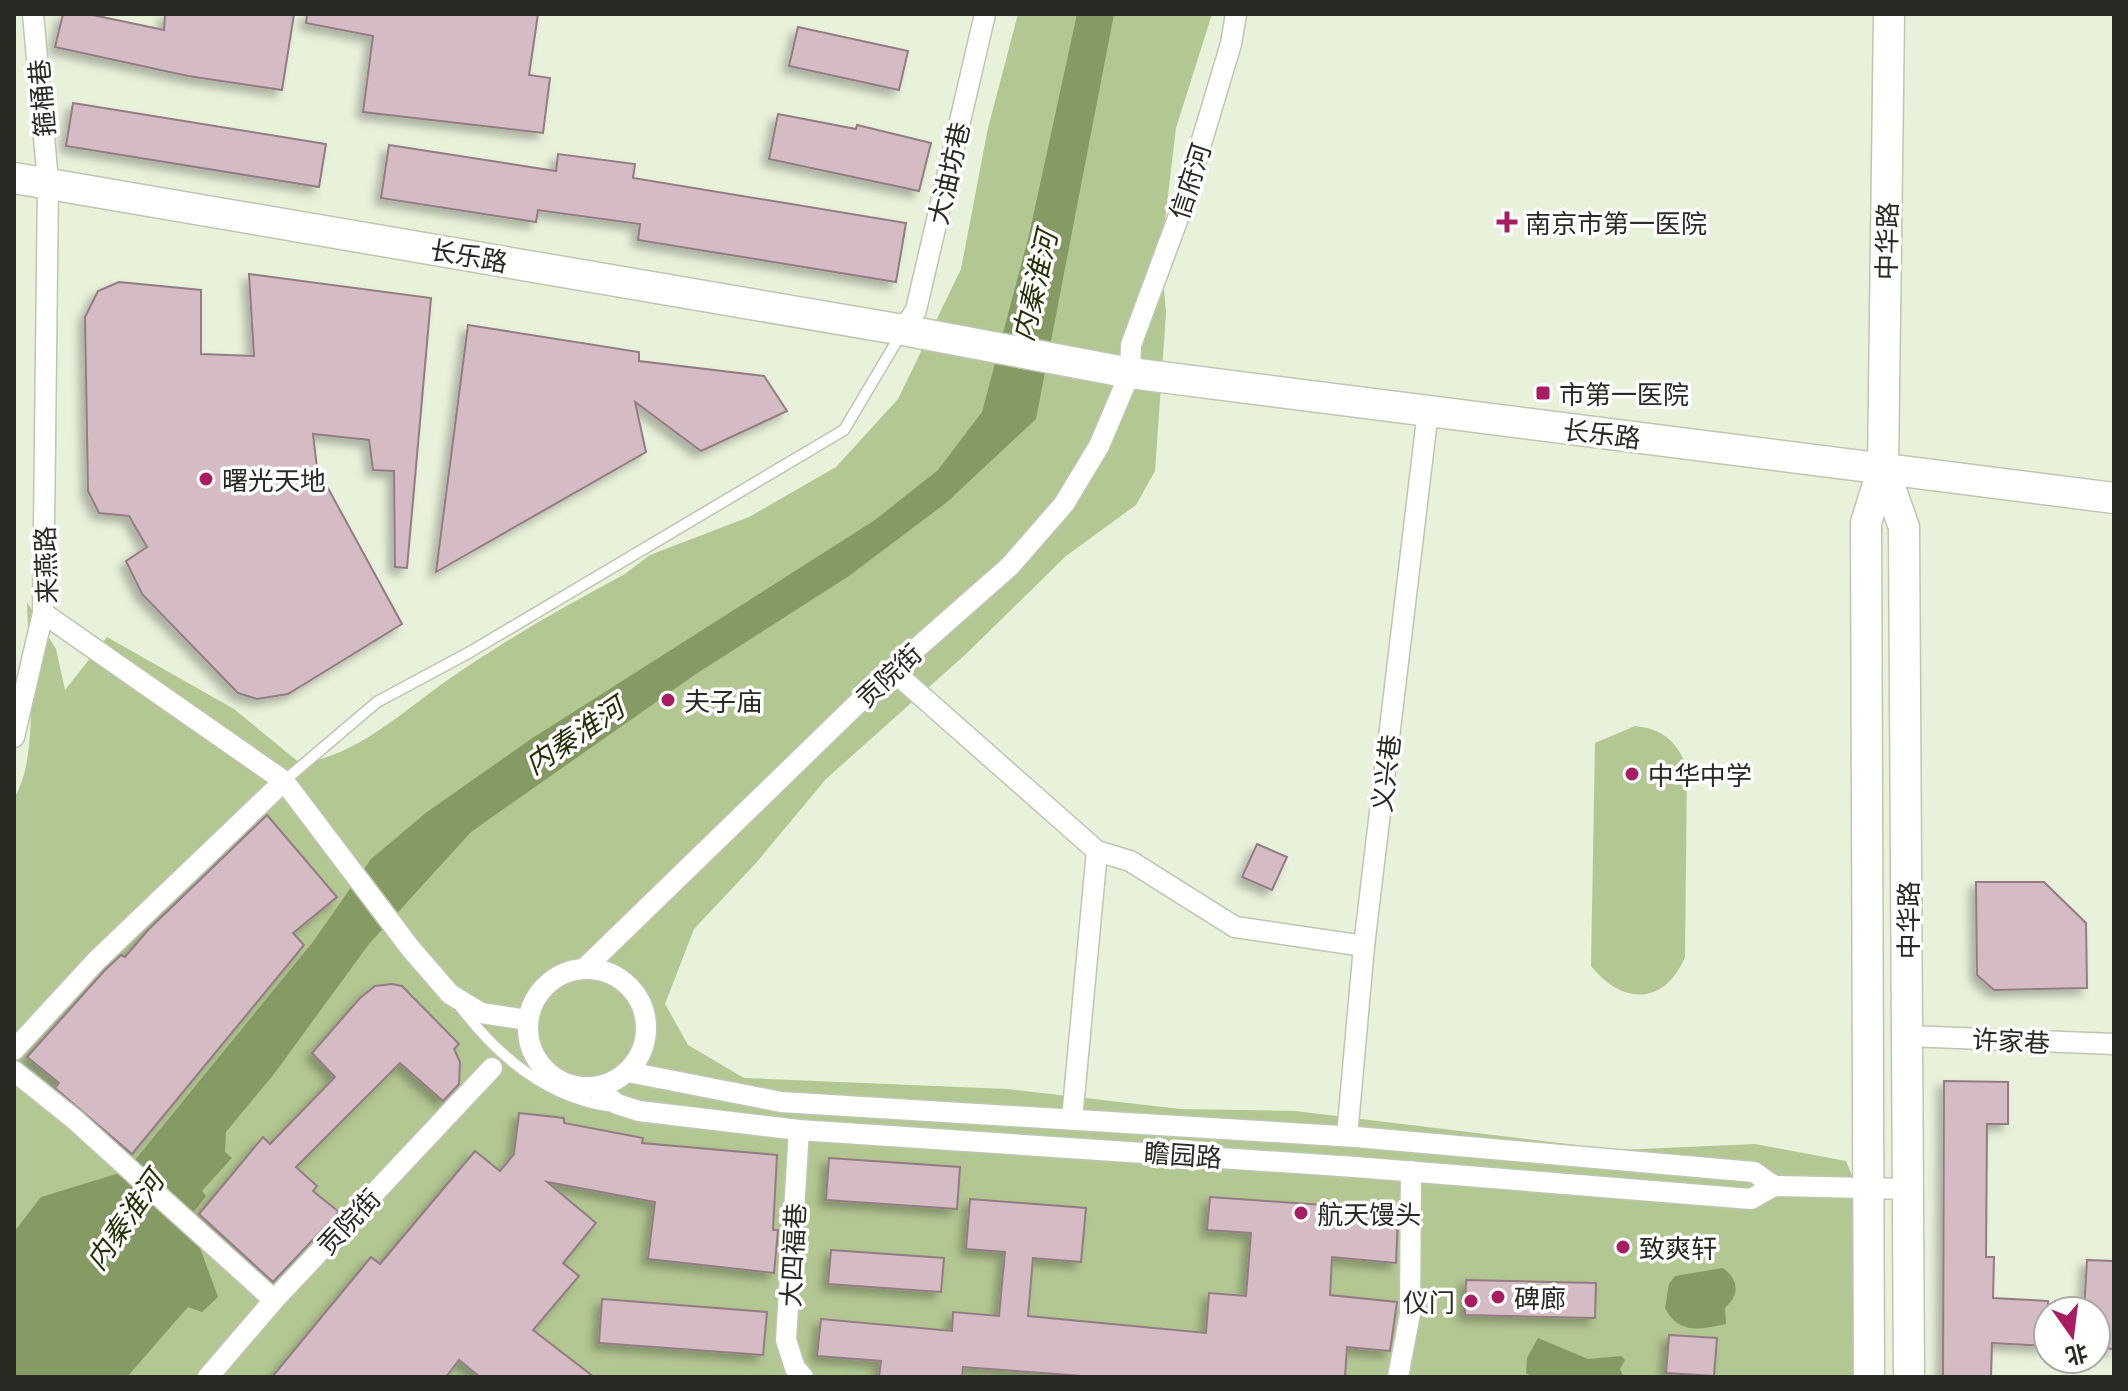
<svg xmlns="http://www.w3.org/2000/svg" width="2128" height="1391" font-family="'Exo 2','Noto Sans SC',sans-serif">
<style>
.green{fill:#b3c792}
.water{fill:#869a64}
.building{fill:#d5bbc3;stroke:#937c83;stroke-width:2;filter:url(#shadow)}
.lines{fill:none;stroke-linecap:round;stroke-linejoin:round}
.lane-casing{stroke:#bdc6b1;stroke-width:13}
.street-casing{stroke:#bdc6b1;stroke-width:23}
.secondary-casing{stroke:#bdc6b1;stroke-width:33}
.lane{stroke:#fff;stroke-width:10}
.street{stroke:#fff;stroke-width:20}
.secondary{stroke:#fff;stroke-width:30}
.poi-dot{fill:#a81d62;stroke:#fff;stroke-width:3}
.labels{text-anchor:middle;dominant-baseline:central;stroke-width:7;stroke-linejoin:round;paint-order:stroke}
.street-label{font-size:26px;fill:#272b23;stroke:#fff}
.poi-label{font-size:26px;fill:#272b23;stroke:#fff;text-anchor:start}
.water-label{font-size:28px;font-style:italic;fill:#243107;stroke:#fff}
</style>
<defs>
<filter id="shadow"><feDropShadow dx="-6" dy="6" stdDeviation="4" flood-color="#0004"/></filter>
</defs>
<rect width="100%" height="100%" fill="#e8f1da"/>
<g class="green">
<path d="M 1018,14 L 1212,14 L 1176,128 L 1161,254 L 1166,313 L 1155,471 L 1136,505 L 1066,556 L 966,654 L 826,779 L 756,863 L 694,929 L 665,1004 L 688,1045 L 744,1078 L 1007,1089 L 1180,1109 L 1295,1111 L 1618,1150 L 1755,1144 L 1846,1161 L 1874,1230 L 1873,1377 L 14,1377 L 14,798 C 41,757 28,651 27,602 L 56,649 L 65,690 L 107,637 L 234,709 L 301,764 C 359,754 402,712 449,679 C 505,640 565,606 625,574 L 650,555 L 749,517 L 836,467 L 898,399 L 961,269 L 988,128 Z"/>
<path d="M 1635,726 C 1663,729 1676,741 1687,767 L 1685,957 C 1664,1006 1622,1005 1591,966 L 1595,743 Z"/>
</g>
<g class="water">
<polygon points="1077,14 1114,14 1036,419 946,503 849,576 696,674 471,832 369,944 274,1074 226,1132 225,1152 232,1158 202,1191 206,1196 189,1218 218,1297 202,1312 188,1307 127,1377 14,1377 14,1232 41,1197 126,1171 312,943 371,859 427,812 531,739 875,520 938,470 982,412 1029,235"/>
<path d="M 1723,1268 C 1739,1280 1740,1295 1725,1308 L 1726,1324 C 1700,1330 1678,1334 1665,1308 L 1669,1284 L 1675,1276 Z"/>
<polygon points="1538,1338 1588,1359 1621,1356 1625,1360 1620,1369 1624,1377 1533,1377 1526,1373 1527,1358"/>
</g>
<g class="building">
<polygon points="63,14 88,14 164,30 165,14 294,14 282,90 188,76 55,47"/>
<polygon points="307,14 538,14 529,75 550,78 543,133 363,112 373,36 306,23"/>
<polygon points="798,27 908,51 899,90 789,66"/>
<polygon points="73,103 326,144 319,187 66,146"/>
<polygon points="778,114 856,129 857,125 931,143 919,191 769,159"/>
<polygon points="389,145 556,171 558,154 635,164 633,178 906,223 896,282 638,240 640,224 538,210 536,222 381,198"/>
<polygon points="249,274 431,298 407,568 395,567 394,471 373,470 369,440 313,434 317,468 402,624 288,694 257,699 238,693 142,594 126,561 147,547 129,516 99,513 88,491 85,317 98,291 119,282 201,290 201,354 254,356"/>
<polygon points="468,325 639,352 639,361 764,376 787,411 701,451 635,402 646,452 436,572"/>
<polygon points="267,815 337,897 293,933 304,945 132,1154 55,1088 59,1083 27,1057 105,970 121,955 125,957 149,929"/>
<polygon points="1257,844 1287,857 1272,890 1242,877"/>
<polygon points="1976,882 2044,882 2086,923 2087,988 1994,990 1977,975"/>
<polygon points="392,984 402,986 459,1044 454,1049 460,1062 459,1084 443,1101 400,1063 296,1167 317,1186 313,1191 339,1212 273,1282 199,1214 263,1137 270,1144 335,1077 312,1053 360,998 375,986"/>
<polygon points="1944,1081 2008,1082 2008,1124 1987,1124 1986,1257 1994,1257 1993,1298 2048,1301 2048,1346 1992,1343 1991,1377 1943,1377"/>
<polygon points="519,1113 564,1118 564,1123 643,1138 642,1143 777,1155 773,1230 778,1230 774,1273 648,1259 655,1202 547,1182 596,1223 563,1263 579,1276 533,1330 594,1377 480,1377 459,1360 446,1377 272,1377 371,1257 380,1264 475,1151 500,1171 514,1154"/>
<polygon points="829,1158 960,1167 957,1209 826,1200"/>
<polygon points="1210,1197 1338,1206 1338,1209 1398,1214 1396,1263 1332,1257 1330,1295 1397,1302 1390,1351 1347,1347 1345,1377 1096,1377 963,1367 962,1377 879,1377 881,1361 817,1356 821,1319 952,1331 953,1312 999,1316 1005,1252 966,1249 970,1199 1086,1208 1081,1262 1033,1258 1028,1316 1206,1333 1209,1293 1246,1296 1251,1233 1207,1230"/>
<polygon points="831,1250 944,1258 941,1292 828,1284"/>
<polygon points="2087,1260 2114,1261 2114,1349 2096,1348 2096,1311 2084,1311"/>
<polygon points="1466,1280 1596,1283 1595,1318 1465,1315"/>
<polygon points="602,1299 767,1312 763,1355 599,1343"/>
<polygon points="1669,1335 1717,1338 1714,1376 1666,1373"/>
</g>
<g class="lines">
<defs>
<g id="lane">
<polyline points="284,781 377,702 470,652 844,430 901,334"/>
<path d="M 459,1005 C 498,1057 548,1099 614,1107"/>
</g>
<g id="street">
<polyline points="33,14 48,182 43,613 284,781 411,949 450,994 481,1013 528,1020"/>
<polyline points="903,330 916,310 985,14"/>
<polyline points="892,670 1097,851 1130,861 1235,927 1364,946"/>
<polyline points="14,737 43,613"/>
<polyline points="585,968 892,670 1010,566 1064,504 1099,446 1130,373 1131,345 1181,210 1231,44 1236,14"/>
<circle cx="587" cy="1028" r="59"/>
<polyline points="1908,1036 2114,1044"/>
<polyline points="14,1050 96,961 284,781"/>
<polyline points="14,1071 74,1119 274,1300"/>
<polyline points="628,1072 781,1102 1356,1137 1754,1172 1774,1186"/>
<polyline points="595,1087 617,1104 639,1111 799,1130 1355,1167 1751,1199 1774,1186 1908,1189"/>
<polyline points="1072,1119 1097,851"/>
<polyline points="799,1130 786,1340 795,1368 803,1377"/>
<polyline points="1347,1136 1364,946 1428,411"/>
<polyline points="208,1377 274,1300 492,1068"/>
<polyline points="1398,1377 1410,1314 1411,1171"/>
</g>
<g id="secondary">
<polyline points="14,178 903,330 1130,373 2114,498"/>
<polyline points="1883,468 1904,527 1909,1377"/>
<polyline points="1869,1377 1866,523 1883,468 1889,14"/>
</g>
</defs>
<use href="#lane" class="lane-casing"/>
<use href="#street" class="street-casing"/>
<use href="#secondary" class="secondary-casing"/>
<use href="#lane" class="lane"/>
<use href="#street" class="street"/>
<use href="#secondary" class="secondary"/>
</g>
<g class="poi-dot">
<path d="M1503 210h8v8h8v8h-8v8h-8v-8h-8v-8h8z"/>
<rect x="1535" y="385" width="16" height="16" rx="4"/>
<circle cx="206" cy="479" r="8"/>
<circle cx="668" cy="700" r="8"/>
<circle cx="1632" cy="774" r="8"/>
<circle cx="1301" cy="1213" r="8"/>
<circle cx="1623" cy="1247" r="8"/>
<circle cx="1498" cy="1297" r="8"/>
<circle cx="1471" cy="1301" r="8"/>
</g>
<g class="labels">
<g class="street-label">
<text transform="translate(41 98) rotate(-95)">箍桶巷</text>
<text transform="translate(948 173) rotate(-77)">大油坊巷</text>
<text transform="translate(1189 181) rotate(-72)">信府河</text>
<text transform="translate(1886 241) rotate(-89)">中华路</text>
<text transform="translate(469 255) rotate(10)">长乐路</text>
<text transform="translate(1602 433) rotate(7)">长乐路</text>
<text transform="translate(45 565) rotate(-92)">来燕路</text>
<text transform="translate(888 675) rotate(-43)">贡院街</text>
<text transform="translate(1385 773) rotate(-83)">义兴巷</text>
<text transform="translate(1907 920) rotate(-90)">中华路</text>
<text transform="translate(2011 1040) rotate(3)">许家巷</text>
<text transform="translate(1183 1154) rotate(4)">瞻园路</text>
<text transform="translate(348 1221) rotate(-47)">贡院街</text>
<text transform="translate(792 1255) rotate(-87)">大四福巷</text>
</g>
<g class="poi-label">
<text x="1525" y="222">南京市第一医院</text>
<text x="1559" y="393">市第一医院</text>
<text x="222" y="479">曙光天地</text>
<text x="684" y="700">夫子庙</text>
<text x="1648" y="774">中华中学</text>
<text x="1317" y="1213">航天馒头</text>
<text x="1639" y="1247">致爽轩</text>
<text x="1514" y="1297">碑廊</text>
<text x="1455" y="1301" text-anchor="end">仪门</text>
</g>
<g class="water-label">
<text transform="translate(1034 286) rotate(-77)">内秦淮河</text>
<text transform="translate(574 735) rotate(-34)">内秦淮河</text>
<text transform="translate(124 1220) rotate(-55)">内秦淮河</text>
</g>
</g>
<rect width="2128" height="1391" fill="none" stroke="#272b23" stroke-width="32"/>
<g transform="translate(2072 1335) rotate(166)"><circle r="38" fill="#ffffff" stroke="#a9aaa7" stroke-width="2"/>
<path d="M0-6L14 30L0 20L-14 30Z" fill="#a81d62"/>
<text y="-12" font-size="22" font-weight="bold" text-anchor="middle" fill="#272b23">北</text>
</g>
</svg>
